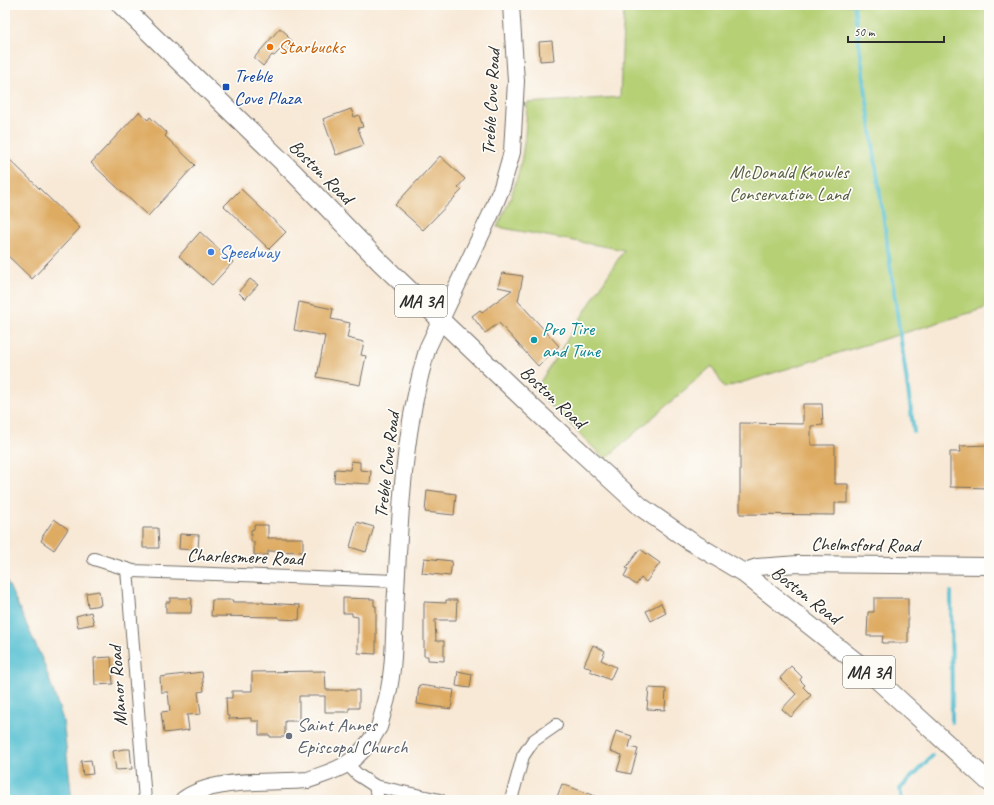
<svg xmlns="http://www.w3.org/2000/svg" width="994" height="805" font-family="Caveat,sans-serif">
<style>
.green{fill:#b6d076;stroke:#707e50}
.water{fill:#55bfd1;stroke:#40757e}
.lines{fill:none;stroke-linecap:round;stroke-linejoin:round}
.stream{stroke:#55bfd1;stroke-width:4}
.building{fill:#deab62}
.street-casing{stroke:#736e67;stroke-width:14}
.secondary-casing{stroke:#736e67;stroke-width:18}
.primary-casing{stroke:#736e67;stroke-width:20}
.street{stroke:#fff;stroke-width:12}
.secondary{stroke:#fff;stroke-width:16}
.primary{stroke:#fff;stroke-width:18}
.food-dot{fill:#e8710a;stroke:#fdfcf7;stroke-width:1.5}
.transit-dot{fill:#1a4fb4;stroke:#fdfcf7;stroke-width:1.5}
.shop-dot{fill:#3f7fe0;stroke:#fdfcf7;stroke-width:1.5}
.culture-dot{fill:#0f9aa8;stroke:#fdfcf7;stroke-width:1.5}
.worship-dot{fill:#6b7280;stroke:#fdfcf7;stroke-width:1.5}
.labels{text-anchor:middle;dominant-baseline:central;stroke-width:3.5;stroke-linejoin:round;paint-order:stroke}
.shield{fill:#fdfcf7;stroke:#6a6a68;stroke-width:1}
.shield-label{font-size:18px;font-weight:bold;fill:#2b2b2b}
.food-label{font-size:19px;fill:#c56008;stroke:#fdfcf7;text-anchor:start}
.transit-label{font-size:19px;fill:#164399;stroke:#fdfcf7;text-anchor:start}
.street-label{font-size:19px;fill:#2b2b2b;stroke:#fdfcf7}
.park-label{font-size:19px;fill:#555d42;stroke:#fdfcf7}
.shop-label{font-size:19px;fill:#366cbe;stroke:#fdfcf7;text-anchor:start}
.culture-label{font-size:19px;fill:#0d838f;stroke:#fdfcf7;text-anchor:start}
.worship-label{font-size:19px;fill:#5b616d;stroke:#fdfcf7;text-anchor:start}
</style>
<rect width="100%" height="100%" fill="#fdfcf7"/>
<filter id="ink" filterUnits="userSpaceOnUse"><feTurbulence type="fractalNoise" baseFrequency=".025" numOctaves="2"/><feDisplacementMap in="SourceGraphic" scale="8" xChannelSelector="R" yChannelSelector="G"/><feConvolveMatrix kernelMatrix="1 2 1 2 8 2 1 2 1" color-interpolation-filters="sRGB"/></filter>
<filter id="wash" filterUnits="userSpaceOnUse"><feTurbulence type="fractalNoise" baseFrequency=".012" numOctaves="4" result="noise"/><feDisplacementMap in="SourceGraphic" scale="16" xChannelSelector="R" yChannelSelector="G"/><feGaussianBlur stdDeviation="0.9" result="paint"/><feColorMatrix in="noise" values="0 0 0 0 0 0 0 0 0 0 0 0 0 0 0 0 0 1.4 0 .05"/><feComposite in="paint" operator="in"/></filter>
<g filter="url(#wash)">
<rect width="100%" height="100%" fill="#f8e9d7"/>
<path class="green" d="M 624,5 L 989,5 L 989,307 L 724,388 L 712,366 L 605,459 L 535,390 L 624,250 L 497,227 C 520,182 525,153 527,103 L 620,97 Z"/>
<polygon class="water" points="5,577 43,661 63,720 72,800 5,800"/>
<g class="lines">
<g class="stream">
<polyline points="854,5 872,138 914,432"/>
<polyline points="951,592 952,722"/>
<polyline points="902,800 900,789 932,756"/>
</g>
</g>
<g id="blocks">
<g class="building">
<polygon points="280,28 288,35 287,36 294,43 286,52 282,48 274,56 272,55 263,66 254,58"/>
<polygon points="552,41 554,60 540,61 539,42"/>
<polygon points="351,109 354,117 359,115 363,127 358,128 364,145 336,155 323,119"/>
<polygon points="139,112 148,120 150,117 167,133 165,136 195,165 148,216 91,163"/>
<polygon points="5,155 80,228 32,279 5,253"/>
<polygon points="440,156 465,179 458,187 462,190 423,230 395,205"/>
<polygon points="241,189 286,232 269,249 224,206"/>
<polygon points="200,232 233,262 212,285 179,256"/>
<polygon points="502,273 523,276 518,301 559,346 538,366 499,323 485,333 472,316 480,310 482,312 512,290 498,287"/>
<polygon points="250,279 258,285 245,299 238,292"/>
<polygon points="299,302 333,309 331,319 350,323 347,338 364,342 361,355 366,356 360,385 317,377 325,336 294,330"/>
<polygon points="803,404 822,404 823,425 811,426 811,445 835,445 835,484 848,484 848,503 835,503 835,515 740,514 740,423 803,424"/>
<polygon points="989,445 989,488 950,487 950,452 961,452 960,446"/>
<polygon points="351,461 360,462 360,470 371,471 370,484 334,482 335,469 350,470"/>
<polygon points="427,490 456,494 454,515 425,512"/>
<polygon points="54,519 68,529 54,550 41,541 43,537 42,537"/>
<polygon points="357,522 374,527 366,552 350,547"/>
<polygon points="254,525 268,525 268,538 303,538 303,552 268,551 268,555 254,555 254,542 251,542 251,530 254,529"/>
<polygon points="143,528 158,528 159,548 143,548"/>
<polygon points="180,534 199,535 198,550 179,549"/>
<polygon points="640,549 660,563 646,582 641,578 636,585 624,576 628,569 626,568"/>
<polygon points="424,558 452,561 450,576 422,573"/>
<polygon points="99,591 101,605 88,607 86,593"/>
<polygon points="170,598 192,598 191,613 166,613 166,602 170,602"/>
<polygon points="343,598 374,599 374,606 376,606 376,654 358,653 358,617 352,616 352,613 343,613"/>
<polygon points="874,598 908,598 908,643 882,643 883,636 867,636 868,612 874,612"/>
<polygon points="212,600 233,600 232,602 263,602 263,603 300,605 299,620 279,619 279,617 211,616"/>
<polygon points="446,600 457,600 456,620 435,620 436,641 444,641 444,661 428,660 428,656 424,656 424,602 446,603"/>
<polygon points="661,603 666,613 651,621 646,611"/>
<polygon points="91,612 94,624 78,627 76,616"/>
<polygon points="593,645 605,651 601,660 616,667 610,680 590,671 591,669 584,665"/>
<polygon points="111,657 113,684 95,685 94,658"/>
<polygon points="791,666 802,677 800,680 805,685 803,687 811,695 791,717 782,709 796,694 780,678"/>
<polygon points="325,671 326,690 359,690 359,708 349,708 349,712 325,712 325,696 299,696 299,721 285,721 285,737 270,737 270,735 259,735 259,721 251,721 251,718 229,719 229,716 227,716 226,698 232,698 232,691 252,691 252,672"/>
<polygon points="458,671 472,674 470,688 456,686"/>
<polygon points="202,672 204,691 198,692 201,714 187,715 189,730 164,733 161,712 170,711 168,692 161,692 160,677"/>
<polygon points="419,685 454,690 451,709 417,704"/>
<polygon points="649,688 666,689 665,710 647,709"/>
<polygon points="616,731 632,736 629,747 638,749 631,774 617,771 622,755 610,751"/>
<polygon points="124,749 130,749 132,769 116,770 113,751"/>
<polygon points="91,760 93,774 83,775 81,761"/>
<polygon points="562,784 603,799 603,800 564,800 557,797"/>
</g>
</g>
</g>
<g filter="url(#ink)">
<use href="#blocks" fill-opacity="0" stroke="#736e67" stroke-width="1"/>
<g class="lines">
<defs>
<g id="street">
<polyline points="94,559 133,571 396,581"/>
<polyline points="127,569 145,800"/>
<polyline points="347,764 358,775 375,786 440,800"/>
<polyline points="375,786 378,800"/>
<polyline points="511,800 523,756 533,741 556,725"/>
</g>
<g id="secondary">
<polyline points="742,572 757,567 798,564 989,566"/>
<path d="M 183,800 C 214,777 271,783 308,780 C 321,775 337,771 348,763 C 360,755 372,740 379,727 C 381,721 382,715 384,709 C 396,671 393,632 396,592 C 400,510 404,426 428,347 L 490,216 L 502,187 L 512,152 L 516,81 L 511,5"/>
</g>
<polyline id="primary" points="121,5 295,174 381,263 534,409 641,507 690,541 742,572 869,672 989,782"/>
</defs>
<use href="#street" class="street-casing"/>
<use href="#secondary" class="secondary-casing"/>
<use href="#primary" class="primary-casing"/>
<use href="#street" class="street"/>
<use href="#secondary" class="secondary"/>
<use href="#primary" class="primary"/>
</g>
</g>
<circle class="food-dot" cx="270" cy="47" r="4"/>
<rect class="transit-dot" x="222" y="83" width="8" height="8" rx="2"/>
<circle class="shop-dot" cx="211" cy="252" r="4"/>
<circle class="culture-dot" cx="534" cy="340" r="4"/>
<circle class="worship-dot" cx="289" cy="736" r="4"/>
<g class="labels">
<g class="shield">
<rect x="395" y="285" width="52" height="32" rx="3"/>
<rect x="843" y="656" width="52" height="32" rx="3"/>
</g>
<g class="shield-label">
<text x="421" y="301">MA 3A</text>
<text x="869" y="672">MA 3A</text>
</g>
<g class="food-label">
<text x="278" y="47">Starbucks</text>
</g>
<g class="transit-label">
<text x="234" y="76">Treble<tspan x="234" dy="22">Cove Plaza</tspan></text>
</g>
<g class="street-label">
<text transform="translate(491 102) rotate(-87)">Treble Cove Road</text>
<text transform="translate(321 172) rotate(45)">Boston Road</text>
<text transform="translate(553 397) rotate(43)">Boston Road</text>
<text transform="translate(387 465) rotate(-83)">Treble Cove Road</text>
<text transform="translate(865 545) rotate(1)">Chelmsford Road</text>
<text transform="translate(245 557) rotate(2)">Charlesmere Road</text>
<text transform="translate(806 595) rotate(38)">Boston Road</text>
<text transform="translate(118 686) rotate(-94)">Manor Road</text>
</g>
<g class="park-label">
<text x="789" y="172">McDonald Knowles<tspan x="789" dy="22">Conservation Land</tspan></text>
</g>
<g class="shop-label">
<text x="219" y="252">Speedway</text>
</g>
<g class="culture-label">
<text x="542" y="329">Pro Tire<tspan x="542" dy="22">and Tune</tspan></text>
</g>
<g class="worship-label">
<text x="297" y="725">Saint Annes<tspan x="297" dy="22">Episcopal Church</tspan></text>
</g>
</g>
<rect width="994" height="805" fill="none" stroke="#fdfcf7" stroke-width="20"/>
<path d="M848 36v6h96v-6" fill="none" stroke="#2b2b2b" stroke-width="2"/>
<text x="854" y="36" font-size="12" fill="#2b2b2b" stroke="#fdfcf7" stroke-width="3" paint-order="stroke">50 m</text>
</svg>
